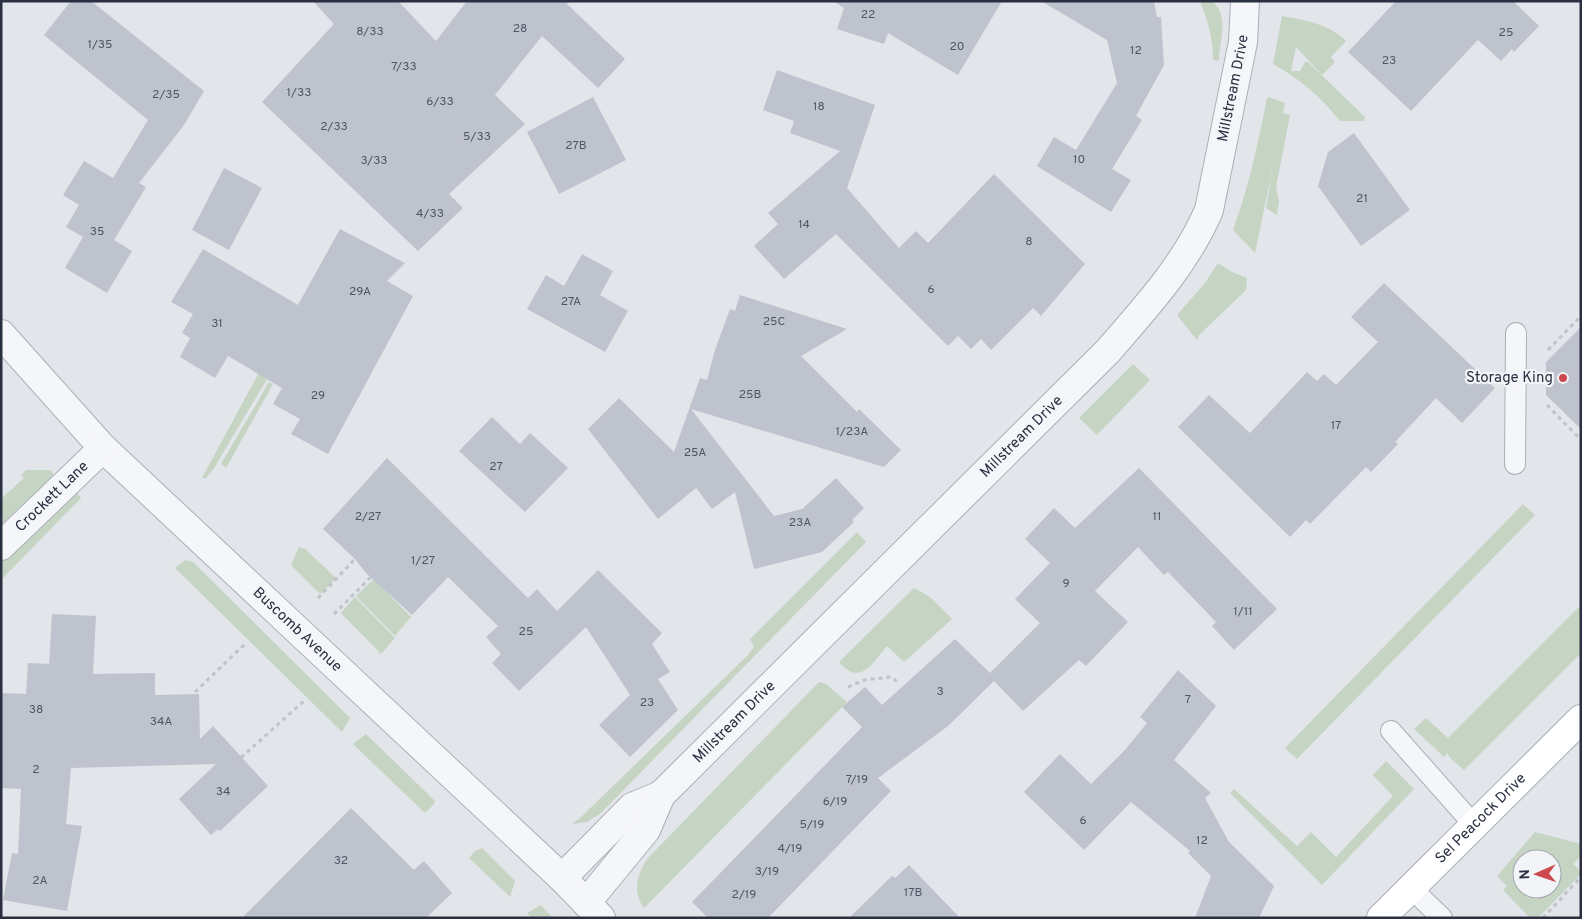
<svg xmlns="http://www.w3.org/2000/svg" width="1582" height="919" font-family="Overpass,sans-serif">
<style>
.green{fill:#c6d4c3;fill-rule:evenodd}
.building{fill:#bfc3cd}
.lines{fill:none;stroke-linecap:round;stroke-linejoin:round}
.lane-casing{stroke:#abafb8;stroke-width:22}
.street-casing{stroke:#abafb8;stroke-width:30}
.secondary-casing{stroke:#abafb8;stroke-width:30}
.path{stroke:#c0c3c9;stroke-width:3;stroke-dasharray:4 4;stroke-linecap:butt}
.lane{stroke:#f5f6f9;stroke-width:20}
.street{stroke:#f5f6f9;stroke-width:28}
.secondary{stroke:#fff;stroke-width:28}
.poi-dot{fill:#ce494e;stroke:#f2f4f8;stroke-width:2}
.labels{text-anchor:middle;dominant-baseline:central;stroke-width:4.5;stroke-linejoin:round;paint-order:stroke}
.number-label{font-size:12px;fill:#4f5565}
.street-label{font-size:15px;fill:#2a3042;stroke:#f2f4f8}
.poi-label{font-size:15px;fill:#2a3042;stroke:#f2f4f8;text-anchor:end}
</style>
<rect width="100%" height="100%" fill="#e2e5ea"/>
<g class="green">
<path d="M 1200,1 L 1212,1 C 1230,16 1219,41 1219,61 L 1213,60 C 1213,39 1208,21 1200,1 Z"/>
<path d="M 1282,16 C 1304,20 1330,24 1346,41 L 1331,57 L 1335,62 L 1322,75 L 1296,47 L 1291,71 L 1300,71 L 1305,62 L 1308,62 L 1365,117 L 1364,121 L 1340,121 C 1321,97 1300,79 1273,64 Z"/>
<path d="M 1269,97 L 1285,103 L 1283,113 L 1290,115 L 1276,187 L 1279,201 L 1277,215 L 1266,208 L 1273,166 L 1255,253 L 1233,230 C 1249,187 1258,143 1267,98 Z"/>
<polygon points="1218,263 1232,272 1247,278 1246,290 1198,336 1199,338 1197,340 1177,315 1205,283"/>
<polygon points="283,328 284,339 263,377 267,379 214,468 206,478 202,478"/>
<polygon points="1133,364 1150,380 1097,435 1079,418"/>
<polygon points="269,382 273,384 226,468 221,464"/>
<polygon points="26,470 51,470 53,474 50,479 1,525 1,499 24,478 21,475"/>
<polygon points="77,492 81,498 1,580 1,561 56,505"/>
<polygon points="1523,504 1535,515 1297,759 1285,748"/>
<polygon points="857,532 866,542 601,813 587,822 572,824 579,819 747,656 754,647 750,639"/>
<polygon points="299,547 305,549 336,578 322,593 319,593 291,565"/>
<polygon points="185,560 193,562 350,718 342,732 175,568"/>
<polygon points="374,579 411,617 395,636 356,596"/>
<path d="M 914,588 L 930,597 L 952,619 L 904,662 L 887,646 C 872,663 861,687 839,662 Z"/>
<polygon points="355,597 395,638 381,654 341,613"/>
<polygon points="1581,605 1581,653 1464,770 1451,759 1447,753 1444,757 1414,729 1426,718 1448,738"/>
<path d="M 819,682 L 826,684 L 847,702 L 644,908 C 632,892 637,872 649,857 Z"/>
<polygon points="366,734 435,801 434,804 425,813 353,744"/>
<polygon points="1386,761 1414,789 1322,885 1230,793 1234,789 1297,846 1311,832 1336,857 1393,796 1373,775"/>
<path d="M 1535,832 L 1581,844 L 1581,856 L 1573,864 L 1581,871 L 1581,874 L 1538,918 L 1530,918 L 1503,890 L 1507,886 L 1497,876 ZM 1522,859 L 1552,859 L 1552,889 L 1522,889 Z"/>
<polygon points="482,848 515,881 510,897 469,858 475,851"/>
<polygon points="541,905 551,916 553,918 532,918 527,913"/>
</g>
<g class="building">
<polygon points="71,1 91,1 204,91 184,125 139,183 146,187 114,240 132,251 107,293 65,268 83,237 66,227 79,205 63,195 84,161 113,178 148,120 44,35"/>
<polygon points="313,1 398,1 436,41 467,1 569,1 567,4 625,59 598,88 542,36 495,95 525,124 449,194 463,208 418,251 262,102 334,24"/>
<polygon points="833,1 1002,1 958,75 888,33 884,44 837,29 844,8"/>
<polygon points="1041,1 1154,1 1157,17 1161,17 1164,65 1136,116 1142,120 1112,169 1131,180 1111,212 1037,166 1054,137 1076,150 1117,83 1107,40"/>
<polygon points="1396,1 1513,1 1539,26 1514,52 1512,49 1501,61 1478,40 1411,111 1348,52"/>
<polygon points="777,70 875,105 847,188 899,248 916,231 928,243 994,174 1085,264 1041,316 1033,308 991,350 981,339 971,349 958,336 948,346 836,234 784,279 754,246 778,224 768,213 840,151 790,133 794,121 763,110"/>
<polygon points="593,97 626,160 559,194 527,132"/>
<polygon points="1354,133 1410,210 1361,246 1318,186 1328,152"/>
<polygon points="224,168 262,188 229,250 192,230"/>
<polygon points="340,229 405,263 387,281 413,296 328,454 291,434 300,419 273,404 282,388 228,356 215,378 180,357 190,338 182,333 193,314 171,302 203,249 298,305"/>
<polygon points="582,254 613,271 600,295 628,311 605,352 527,309 546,275 564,286"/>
<polygon points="1384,283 1495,388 1462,423 1436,398 1395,442 1398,444 1371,472 1366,467 1310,524 1306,520 1290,537 1178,427 1209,395 1250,433 1307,372 1317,381 1324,374 1336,385 1378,342 1351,317"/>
<polygon points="740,295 847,329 801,356 857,412 859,409 901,450 884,467 691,409 774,516 802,509 836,478 864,508 852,520 854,522 822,552 754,569 735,492 712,509 696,488 658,519 588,429 619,398 674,452 700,378 707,380 715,350 730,309 735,311"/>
<polygon points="1581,327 1581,429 1546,395 1546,362"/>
<polygon points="492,417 520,444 530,433 568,468 525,512 459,451"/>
<polygon points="387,458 528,598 537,589 557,611 598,570 662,633 652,644 670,672 658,679 678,710 630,757 599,725 630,695 586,627 519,691 492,663 501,654 486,637 498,626 448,577 412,615 366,573 355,559 323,529"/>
<polygon points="1139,468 1277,609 1234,650 1212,626 1216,622 1168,572 1164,575 1138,547 1095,591 1128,622 1086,666 1079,660 1023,711 994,681 948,726 878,778 891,791 768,918 708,918 692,902 862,727 842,707 865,687 882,705 955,639 990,673 1040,623 1015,599 1050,563 1025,539 1054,508 1075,528"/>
<polygon points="52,614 96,616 93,674 155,673 155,695 199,694 200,739 213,726 268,786 220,831 218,829 211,835 179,799 216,764 71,768 66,824 82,826 67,911 3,900 12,853 18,854 21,789 1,788 1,693 26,694 28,663 49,664"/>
<polygon points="1178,670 1216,706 1174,760 1211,793 1205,798 1229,842 1274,886 1259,918 1195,918 1211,876 1188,853 1190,851 1131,802 1084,850 1024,792 1060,754 1091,784 1124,751 1147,723 1140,717"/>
<polygon points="351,808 414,870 424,861 452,893 426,918 242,918"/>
<polygon points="909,865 960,918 849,918 892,876 895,878"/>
</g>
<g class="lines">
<defs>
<g id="lane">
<polyline points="1515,464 1516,333"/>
<polyline points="1391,731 1474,825"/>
<polyline points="1411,888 1442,918"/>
</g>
<g id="street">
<path id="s1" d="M 1,334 L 103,448 L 562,878 L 601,918"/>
<path id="s2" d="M 1,546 L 103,448"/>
<polyline points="562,878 632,807 661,795"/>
<path id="s3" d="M 586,903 L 646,830 L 661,795 L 1108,351 C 1146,307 1186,264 1209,210 L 1243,42 L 1245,1"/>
</g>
<g id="secondary">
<path id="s4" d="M 1381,918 L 1581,719"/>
</g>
</defs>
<use href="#lane" class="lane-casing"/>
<use href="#street" class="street-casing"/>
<use href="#secondary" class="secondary-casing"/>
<g class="path">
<polyline points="1548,350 1581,316"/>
<polyline points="1547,405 1581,440"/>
<polyline points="318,598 355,559"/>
<polyline points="334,614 372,576"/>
<polyline points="848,687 864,680 891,677 899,683"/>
<polyline points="195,692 246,643"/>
<polyline points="235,763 304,701"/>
<polyline points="1543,918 1581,877"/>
</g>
<use href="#lane" class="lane"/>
<use href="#street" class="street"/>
<use href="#secondary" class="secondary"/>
</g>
<circle class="poi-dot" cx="1563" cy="378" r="5"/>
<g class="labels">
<g class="number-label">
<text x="868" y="15">22</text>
<text x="520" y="29">28</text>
<text x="370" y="32">8/33</text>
<text x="1506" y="33">25</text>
<text x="100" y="45">1/35</text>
<text x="957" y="47">20</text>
<text x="1136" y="51">12</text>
<text x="1389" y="61">23</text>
<text x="404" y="67">7/33</text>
<text x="299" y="93">1/33</text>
<text x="166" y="95">2/35</text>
<text x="440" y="102">6/33</text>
<text x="819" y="107">18</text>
<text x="334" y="127">2/33</text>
<text x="477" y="137">5/33</text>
<text x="576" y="146">27B</text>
<text x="1079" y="160">10</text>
<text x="374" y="161">3/33</text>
<text x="1362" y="199">21</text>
<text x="430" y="214">4/33</text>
<text x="804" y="225">14</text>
<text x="97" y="232">35</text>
<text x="1029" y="242">8</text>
<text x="931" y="290">6</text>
<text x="360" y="292">29A</text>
<text x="571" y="302">27A</text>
<text x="774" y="322">25C</text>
<text x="217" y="324">31</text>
<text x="750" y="395">25B</text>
<text x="318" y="396">29</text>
<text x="1336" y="426">17</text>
<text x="852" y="432">1/23A</text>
<text x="695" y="453">25A</text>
<text x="496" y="467">27</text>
<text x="368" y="517">2/27</text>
<text x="1157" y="517">11</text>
<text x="800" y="523">23A</text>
<text x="423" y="561">1/27</text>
<text x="1066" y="584">9</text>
<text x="1243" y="612">1/11</text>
<text x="526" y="632">25</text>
<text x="940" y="692">3</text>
<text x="1188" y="700">7</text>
<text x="647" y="703">23</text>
<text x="36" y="710">38</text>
<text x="161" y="722">34A</text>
<text x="36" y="770">2</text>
<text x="857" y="780">7/19</text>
<text x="223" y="792">34</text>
<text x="835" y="802">6/19</text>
<text x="1083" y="821">6</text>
<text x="812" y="825">5/19</text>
<text x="1202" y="841">12</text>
<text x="790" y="849">4/19</text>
<text x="341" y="861">32</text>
<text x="767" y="872">3/19</text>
<text x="40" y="881">2A</text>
<text x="913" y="893">17B</text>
<text x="744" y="895">2/19</text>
</g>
<g class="street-label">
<text stroke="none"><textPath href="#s3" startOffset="1061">Millstream Drive</textPath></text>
<text stroke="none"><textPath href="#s3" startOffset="641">Millstream Drive</textPath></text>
<text stroke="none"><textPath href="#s2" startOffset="71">Crockett Lane</textPath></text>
<text stroke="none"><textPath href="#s1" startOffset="419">Buscomb Avenue</textPath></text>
<text stroke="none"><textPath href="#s3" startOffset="236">Millstream Drive</textPath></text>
<text stroke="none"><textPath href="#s4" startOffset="141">Sel Peacock Drive</textPath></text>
</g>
<g class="poi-label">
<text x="1553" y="378">Storage King</text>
</g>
</g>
<rect width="1582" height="919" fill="none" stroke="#2a3042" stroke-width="5"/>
<g transform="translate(1537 874) rotate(268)"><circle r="24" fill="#f2f4f8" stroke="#a2a6af"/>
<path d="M0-4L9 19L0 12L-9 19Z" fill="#ce494e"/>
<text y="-8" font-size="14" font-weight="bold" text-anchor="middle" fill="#2a3042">N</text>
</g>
</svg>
